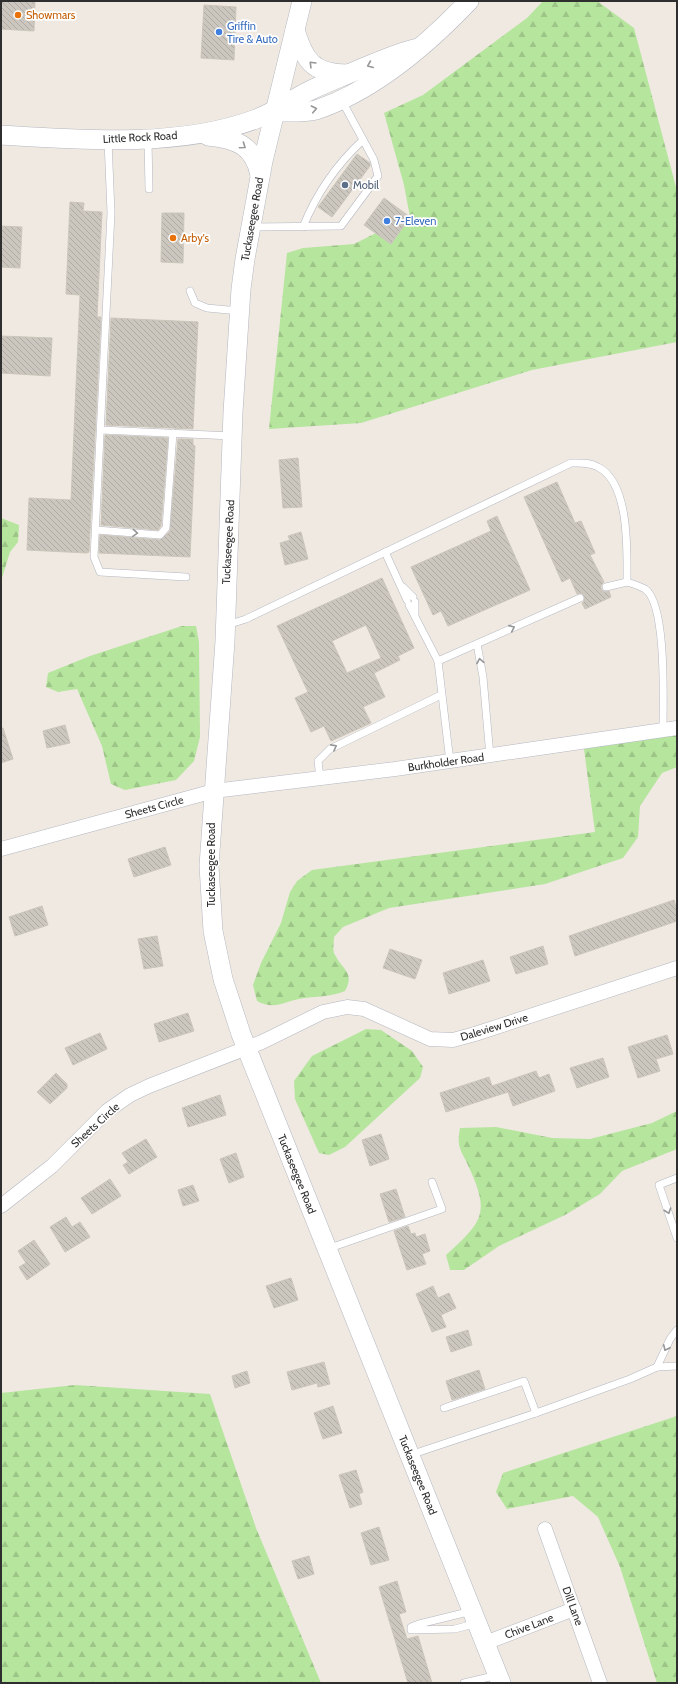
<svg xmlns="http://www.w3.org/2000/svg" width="678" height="1684" font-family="Cabin,sans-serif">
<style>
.forest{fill:url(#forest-firs)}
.building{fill:url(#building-back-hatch);stroke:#cbc5ba;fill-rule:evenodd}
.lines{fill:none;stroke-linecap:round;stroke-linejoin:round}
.lane-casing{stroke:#b4b7c1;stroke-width:8}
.street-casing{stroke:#b4b7c1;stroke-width:15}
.secondary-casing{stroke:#b4b7c1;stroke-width:20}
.lane{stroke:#fff;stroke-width:7}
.street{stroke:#fff;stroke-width:14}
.secondary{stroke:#fff;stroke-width:19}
.oneway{stroke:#969696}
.food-dot{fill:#e8710a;stroke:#fff;stroke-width:1.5}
.shop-dot{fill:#3f7fe0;stroke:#fff;stroke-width:1.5}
.service-dot{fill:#5c6f8a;stroke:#fff;stroke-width:1.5}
.labels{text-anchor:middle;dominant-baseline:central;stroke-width:3.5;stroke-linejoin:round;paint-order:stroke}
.food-label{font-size:11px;fill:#c56008;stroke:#fff;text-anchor:start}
.shop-label{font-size:11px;fill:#366cbe;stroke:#fff;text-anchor:start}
.street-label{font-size:11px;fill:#2e2e2e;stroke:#fff}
.service-label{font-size:11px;fill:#4e5e75;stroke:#fff;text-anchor:start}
</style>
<defs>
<pattern id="forest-firs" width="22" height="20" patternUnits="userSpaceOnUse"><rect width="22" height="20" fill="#b6e59e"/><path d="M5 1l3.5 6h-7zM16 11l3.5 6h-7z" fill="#9dc588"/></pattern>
<pattern id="building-back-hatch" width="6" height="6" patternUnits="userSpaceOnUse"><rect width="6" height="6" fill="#cbc7bf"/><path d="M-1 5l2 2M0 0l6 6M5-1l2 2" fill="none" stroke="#afaba4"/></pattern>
</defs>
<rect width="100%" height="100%" fill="#efe9e1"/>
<g class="forest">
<polygon points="543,1 597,1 634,28 677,191 677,342 532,370 361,423 269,429 287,253 303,248 354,244 376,233 391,244 410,217 404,185 384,113 423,95 527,18"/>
<polygon points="1,518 19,525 18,542 10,552 1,581"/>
<polygon points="182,626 196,626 199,642 200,737 194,761 176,780 125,790 111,784 102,746 77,689 58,692 46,687 48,673 90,656"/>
<path d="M 677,735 L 677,767 L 662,773 L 640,806 L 638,837 L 623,858 L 545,884 L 389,908 L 343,927 L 334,937 C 334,942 332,951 335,955 C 343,971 355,972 345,991 C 330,997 320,996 305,998 C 286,1000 276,1011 257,1001 L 253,985 L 261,963 L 281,923 L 290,892 L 297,881 L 312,870 L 595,832 L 584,749 Z"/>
<polygon points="366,1029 381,1030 412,1051 423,1067 420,1078 345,1147 329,1155 319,1153 295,1099 294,1081 312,1056"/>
<path d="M 677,1111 L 677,1149 L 622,1171 L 600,1194 L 565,1215 L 499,1246 L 464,1270 L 450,1270 L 446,1255 C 485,1220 490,1212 467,1163 C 459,1147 457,1145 460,1128 L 496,1127 L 552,1138 L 590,1139 L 652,1123 Z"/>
<polygon points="75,1385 210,1394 256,1528 321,1683 1,1683 1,1393"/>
<polygon points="677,1416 677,1683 657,1683 620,1567 598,1517 573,1496 507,1509 496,1492 503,1473"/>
</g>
<g class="building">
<polygon points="1,1 35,1 34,31 1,29"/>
<polygon points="204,5 236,7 234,60 201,58"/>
<polygon points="357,154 370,163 370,166 332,217 318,207"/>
<polygon points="384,198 410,217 391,244 364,225"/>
<polygon points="70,202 84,203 83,211 102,212 97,317 101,317 89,552 87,553 27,550 29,498 71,500 80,295 66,294"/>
<polygon points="162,213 184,213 183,263 161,262"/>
<polygon points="1,226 22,227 20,268 1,267"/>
<polygon points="111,318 198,322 193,429 106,425"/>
<polygon points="1,336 52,338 50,376 1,373"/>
<polygon points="105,435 168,438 161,526 158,530 101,525"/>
<polygon points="178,439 193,439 193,445 195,446 190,557 99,553 100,535 160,540 170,531"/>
<polygon points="298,458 302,507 283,508 279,460"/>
<polygon points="557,482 575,523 581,521 595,553 590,555 604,582 601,585 601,589 604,592 609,591 611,597 585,609 582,603 584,601 584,596 581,593 577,594 570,578 562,582 524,497"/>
<polygon points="497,516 530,590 448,626 441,611 433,615 411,567 491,531 487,521"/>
<polygon points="301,532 308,559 285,565 280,543 290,540 288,536"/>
<path d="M 382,578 L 414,648 L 398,656 L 400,660 L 374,673 L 385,697 L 363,707 L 371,723 L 331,741 L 324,726 L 311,732 L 295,698 L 308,692 L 277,626 ZM 366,625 L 381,658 L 347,673 L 332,641 Z"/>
<polygon points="65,725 70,743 47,748 43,731"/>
<polygon points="1,728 3,728 13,759 1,763"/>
<polygon points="165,847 171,865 134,877 128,859"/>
<polygon points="674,900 677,911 677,921 575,956 569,936"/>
<polygon points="42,906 48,925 15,936 9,917"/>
<polygon points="157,936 163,966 144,969 138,939"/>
<polygon points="543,946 548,964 516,974 510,957"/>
<polygon points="390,949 422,960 415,979 383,968"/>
<polygon points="483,960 490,981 449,994 443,973"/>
<polygon points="188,1013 194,1031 159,1042 154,1024"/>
<polygon points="100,1033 107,1049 73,1065 65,1048"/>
<polygon points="667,1035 673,1054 656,1059 660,1071 638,1078 628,1047"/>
<polygon points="603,1058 609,1077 577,1088 570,1068"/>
<polygon points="536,1071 539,1078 549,1074 555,1091 513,1106 508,1092 446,1112 440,1093 489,1077 492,1086"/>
<polygon points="56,1073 67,1084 67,1088 50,1104 37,1092"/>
<polygon points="220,1095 226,1115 188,1127 182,1108"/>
<polygon points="381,1134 389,1159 370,1166 362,1140"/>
<polygon points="146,1139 157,1157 129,1174 123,1165 128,1162 122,1153"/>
<polygon points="236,1153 244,1177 229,1183 220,1159"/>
<polygon points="110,1179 121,1196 92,1214 81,1198"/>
<polygon points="193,1185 199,1201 183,1206 178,1190"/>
<polygon points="396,1189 405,1217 389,1222 380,1194"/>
<polygon points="66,1217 72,1227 80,1222 90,1237 65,1252 50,1227"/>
<polygon points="408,1226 411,1234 415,1233 416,1237 425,1234 430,1251 422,1254 426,1264 407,1270 394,1231"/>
<polygon points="34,1240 50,1264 27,1280 19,1267 26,1263 18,1251"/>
<polygon points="291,1278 298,1300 274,1308 266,1286"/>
<polygon points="433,1286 438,1298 449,1293 456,1308 441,1315 446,1327 432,1332 416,1294"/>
<polygon points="468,1330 472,1345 451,1352 446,1337"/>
<polygon points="324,1362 330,1384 318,1387 317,1383 292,1390 287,1372"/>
<polygon points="479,1370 485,1389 452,1400 446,1381"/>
<polygon points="247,1371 250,1383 235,1388 232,1376"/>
<polygon points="333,1406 342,1433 323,1439 314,1413"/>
<polygon points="356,1470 363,1492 359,1494 362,1504 350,1508 339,1475"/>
<polygon points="379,1527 389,1560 371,1565 361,1533"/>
<polygon points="309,1556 314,1574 298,1579 292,1561"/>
<polygon points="397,1581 406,1612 399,1614 407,1639 418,1636 432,1683 408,1683 379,1587"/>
</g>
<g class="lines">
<defs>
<g id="lane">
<polyline points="108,140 111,213 94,557 100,572 186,577"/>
<polyline points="148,141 149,189"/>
<polyline points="252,227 341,226 378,176 374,160 341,99"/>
<path d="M 303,227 C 317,192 336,165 363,140"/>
<polyline points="190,291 195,303 207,308 239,311"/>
<polyline points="101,430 232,436"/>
<polyline points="96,530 160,535 166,528 173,433"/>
<polyline points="385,552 407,600"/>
<polyline points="403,587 413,597"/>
<polyline points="606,587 627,582"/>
<polyline points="409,605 438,661"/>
<polyline points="415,615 415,602"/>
<path d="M 227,625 L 246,619 L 571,463 C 580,463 589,462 598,467 C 630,483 627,552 627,582 C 633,584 640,586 645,589 C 667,604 663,703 663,730"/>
<polyline points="477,644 483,677 490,756"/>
<polyline points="450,762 438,661 580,598"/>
<polyline points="320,778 318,761 330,749 441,695"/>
<polyline points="677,1178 659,1185 677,1238"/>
<polyline points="327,1249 442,1209 432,1182"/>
<polyline points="657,1367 670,1339 677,1330"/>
<polyline points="444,1408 524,1381 536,1413"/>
<polyline points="410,1455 536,1413 630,1379 657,1367 677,1366"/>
<polyline points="472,1611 419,1624 411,1627 411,1630 455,1629 477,1623"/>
<polyline points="464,1683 498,1675"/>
</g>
<g id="street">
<polyline points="1,849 214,791 395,769 677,728"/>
<polyline points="1,1206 52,1166 107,1111 130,1095 149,1086 262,1042 323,1012 347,1007 364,1009 430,1039 453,1040 475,1034 677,968"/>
<polyline points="545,1529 600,1683"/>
<polyline points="485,1643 574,1609"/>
</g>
<g id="secondary">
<polyline points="302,1 263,161 245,259 241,289 233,412 225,641 209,866 213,931 223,979 241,1034 501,1683"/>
<path d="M 295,30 C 304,60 313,74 347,74"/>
<path d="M 276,112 C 288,112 304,113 316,110 C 373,91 428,44 469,1"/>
<path d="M 1,135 C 81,140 179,148 256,119 C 275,112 291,100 309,91 C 323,84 339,78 353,72 C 375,63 396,53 418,48"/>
<path d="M 208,136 C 236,139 254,145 260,175"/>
</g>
</defs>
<use href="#lane" class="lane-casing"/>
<use href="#street" class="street-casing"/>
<use href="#secondary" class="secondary-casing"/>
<use href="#lane" class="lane"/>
<use href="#street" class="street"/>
<use href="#secondary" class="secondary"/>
</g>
<defs><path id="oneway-chevron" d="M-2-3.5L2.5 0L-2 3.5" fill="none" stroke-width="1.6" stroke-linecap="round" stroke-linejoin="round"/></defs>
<g class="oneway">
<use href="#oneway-chevron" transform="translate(312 64) rotate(-135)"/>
<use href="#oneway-chevron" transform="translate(370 65) rotate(157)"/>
<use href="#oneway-chevron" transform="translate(314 109) rotate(-12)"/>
<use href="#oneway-chevron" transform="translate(243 146) rotate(35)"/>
<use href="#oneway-chevron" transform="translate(135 533) rotate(4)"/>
<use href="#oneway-chevron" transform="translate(512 628) rotate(-24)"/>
<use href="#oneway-chevron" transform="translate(480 661) rotate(-101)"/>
<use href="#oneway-chevron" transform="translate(334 747) rotate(-28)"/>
<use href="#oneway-chevron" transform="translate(668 1211) rotate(71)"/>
<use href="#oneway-chevron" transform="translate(666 1348) rotate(115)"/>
</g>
<g class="food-dot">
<circle cx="18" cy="15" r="4"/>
<circle cx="173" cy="238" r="4"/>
</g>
<g class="shop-dot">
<circle cx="219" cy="32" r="4"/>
<circle cx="387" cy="221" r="4"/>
</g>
<circle class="service-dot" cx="345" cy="185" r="4"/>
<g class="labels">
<g class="food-label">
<text x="26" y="15">Showmars</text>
<text x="181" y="238">Arby's</text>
</g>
<g class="shop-label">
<text x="227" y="26">Griffin<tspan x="227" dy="13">Tire &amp; Auto</tspan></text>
<text x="395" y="221">7-Eleven</text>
</g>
<g class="street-label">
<text transform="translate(140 137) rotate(-3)">Little Rock Road</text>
<text transform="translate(252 219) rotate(-80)">Tuckaseegee Road</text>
<text transform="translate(228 542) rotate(-87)">Tuckaseegee Road</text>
<text transform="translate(446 762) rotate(-8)">Burkholder Road</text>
<text transform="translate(154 807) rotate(-15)">Sheets Circle</text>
<text transform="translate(211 865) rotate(-90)">Tuckaseegee Road</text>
<text transform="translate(494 1027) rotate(-17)">Daleview Drive</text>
<text transform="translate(95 1125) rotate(-42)">Sheets Circle</text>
<text transform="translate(297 1174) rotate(68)">Tuckaseegee Road</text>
<text transform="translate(418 1475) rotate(68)">Tuckaseegee Road</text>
<text transform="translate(573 1606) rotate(70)">Dill Lane</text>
<text transform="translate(529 1626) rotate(-21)">Chive Lane</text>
</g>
<g class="service-label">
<text x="353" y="185">Mobil</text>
</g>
</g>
<rect width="678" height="1684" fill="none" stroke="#2e2e2e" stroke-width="4"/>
</svg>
